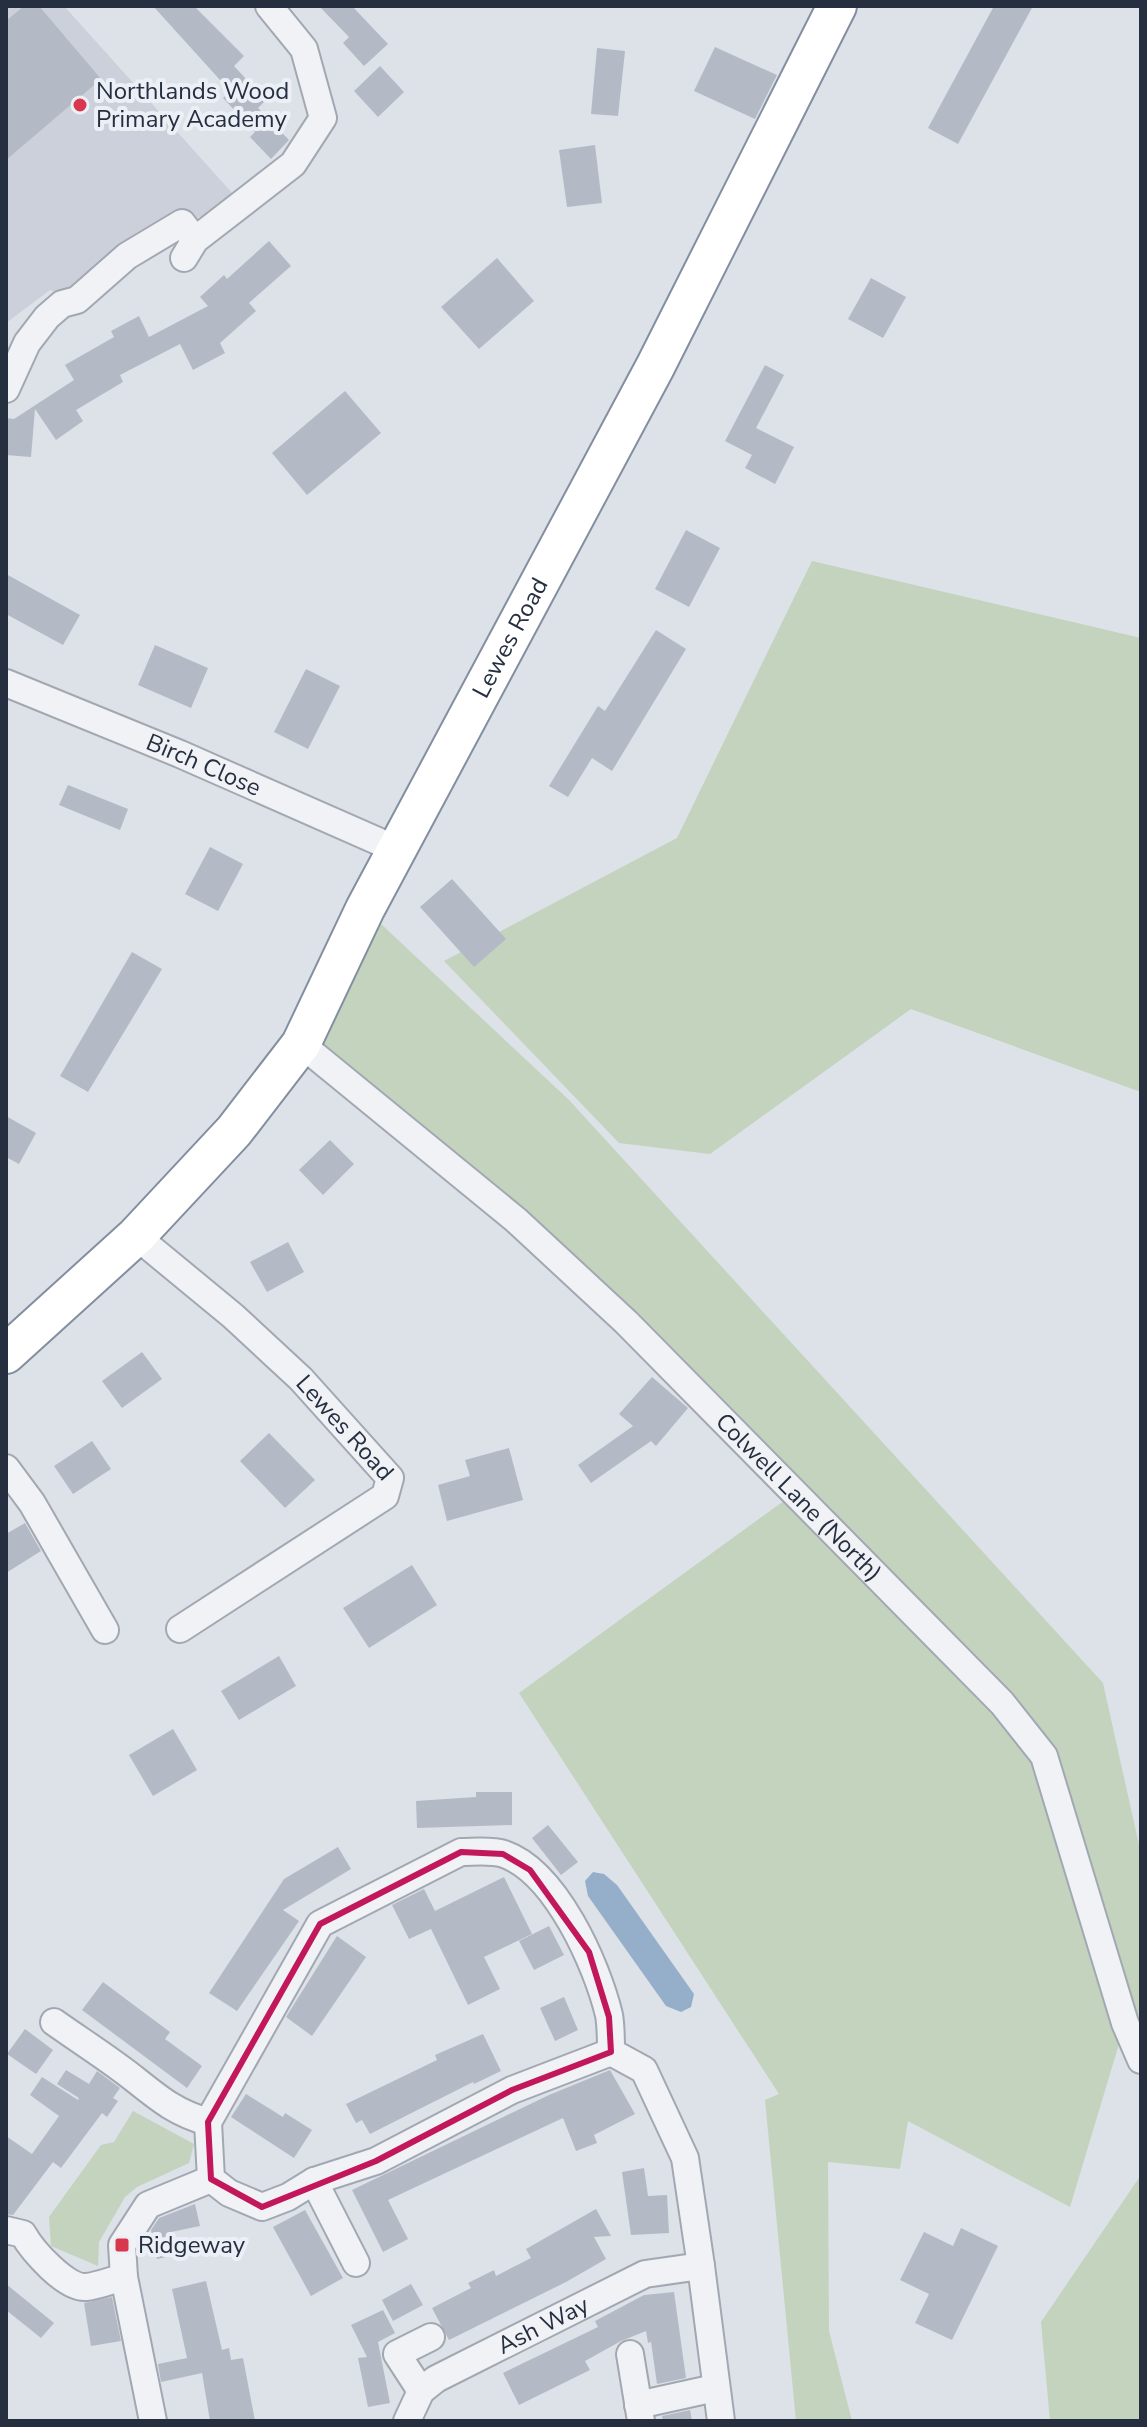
<svg xmlns="http://www.w3.org/2000/svg" width="1147" height="2427" font-family="'Nunito Sans',sans-serif">
<style>
.built{fill:#cbd0da}
.green{fill:#c3d3bd}
.water{fill:#95afcb}
.building{fill:#b4bac5}
.lines{fill:none;stroke-linecap:round;stroke-linejoin:round}
.minor-casing{stroke:#a2a8b2;stroke-width:30}
.highway-casing{stroke:#838ea0;stroke-width:42}
.minor{stroke:#f0f2f6;stroke-width:26}
.highway{stroke:#fff;stroke-width:38}
.marked{fill:none;stroke:#c2185b;stroke-width:6;stroke-linejoin:round}
.poi-dot{fill:#d8374e;stroke:#ecf0f6;stroke-width:3}
.labels{text-anchor:middle;dominant-baseline:central;stroke-width:8;stroke-linejoin:round;paint-order:stroke}
.poi-label{font-size:24px;fill:#252f40;stroke:#ecf0f6;text-anchor:start}
.street-label{font-size:24px;fill:#252f40;stroke:#ecf0f6}
</style>
<rect width="100%" height="100%" fill="#dde1e8"/>
<polygon class="built" points="6,6 64,6 242,204 181,223 77,300 50,290 6,323"/>
<g class="green">
<polygon points="812,561 1141,638 1141,1092 911,1009 710,1154 619,1143 444,961 677,838"/>
<polygon points="365,909 569,1100 1103,1683 1141,1854 1141,2056 1125,2024 1070,2207 908,2121 900,2169 828,2162 829,2331 852,2421 796,2421 765,2100 779,2094 519,1693 803,1487 301,1044"/>
<polygon points="133,2111 194,2144 189,2163 137,2187 125,2197 99,2242 98,2266 51,2246 49,2217 101,2145 114,2142"/>
<polygon points="1141,2175 1141,2421 1050,2421 1041,2322"/>
</g>
<polygon class="water" points="593,1872 604,1874 617,1885 694,1994 691,2007 681,2012 666,2006 588,1896 585,1881"/>
<g class="building">
<polygon points="24,6 39,6 101,79 6,160 6,21"/>
<polygon points="153,6 194,6 244,56 234,66 266,100 258,108 289,140 271,159 250,137 255,132 223,98 230,91"/>
<polygon points="319,6 352,6 388,44 364,66 343,43 349,37"/>
<polygon points="994,6 1033,6 958,144 928,128"/>
<polygon points="715,47 777,75 755,119 694,91"/>
<polygon points="597,48 625,51 618,116 591,114"/>
<polygon points="380,66 404,92 378,117 354,91"/>
<polygon points="595,145 602,203 567,207 559,150"/>
<polygon points="269,241 291,266 249,303 256,311 220,343 225,353 193,370 180,344 120,375 123,382 76,410 83,421 56,440 35,409 31,457 6,455 6,418 14,419 74,380 65,365 114,337 111,331 139,316 149,337 208,306 200,297 224,275 227,279"/>
<polygon points="497,258 534,301 479,349 441,307"/>
<polygon points="871,278 906,297 883,338 848,319"/>
<polygon points="765,365 784,375 756,428 794,447 775,484 745,468 752,455 725,441"/>
<polygon points="345,391 381,433 307,495 272,453"/>
<polygon points="686,530 720,548 689,607 655,589"/>
<polygon points="6,574 80,615 63,645 6,614"/>
<polygon points="656,630 686,649 612,771 592,758 568,797 549,786 598,706 605,711"/>
<polygon points="155,645 208,668 191,708 138,685"/>
<polygon points="306,669 340,686 308,749 274,732"/>
<polygon points="68,785 128,809 120,830 59,805"/>
<polygon points="210,847 243,864 218,911 185,894"/>
<polygon points="452,879 506,939 474,967 420,907"/>
<polygon points="132,952 162,969 88,1092 60,1076"/>
<polygon points="6,1116 36,1133 19,1164 6,1157"/>
<polygon points="330,1140 354,1164 323,1195 299,1170"/>
<polygon points="288,1242 304,1272 267,1292 250,1262"/>
<polygon points="142,1352 162,1379 122,1408 102,1381"/>
<polygon points="652,1377 688,1408 656,1446 651,1441 591,1483 578,1465 633,1426 619,1414"/>
<polygon points="269,1433 315,1480 285,1508 240,1461"/>
<polygon points="92,1441 111,1469 73,1494 54,1466"/>
<polygon points="509,1448 523,1500 447,1521 438,1485 470,1476 465,1460"/>
<polygon points="25,1523 41,1551 6,1573 6,1534"/>
<polygon points="412,1565 437,1605 369,1648 343,1608"/>
<polygon points="279,1656 296,1686 239,1720 221,1691"/>
<polygon points="173,1729 197,1770 153,1796 129,1755"/>
<polygon points="476,1792 512,1792 512,1825 417,1828 416,1801 476,1797"/>
<polygon points="548,1825 578,1862 561,1875 532,1838"/>
<polygon points="338,1847 351,1869 283,1910 299,1921 237,2011 209,1993 284,1879"/>
<polygon points="504,1877 532,1934 484,1957 500,1989 468,2005 431,1929 409,1939 392,1905 424,1889 435,1911"/>
<polygon points="549,1926 564,1955 534,1970 519,1941"/>
<polygon points="337,1936 366,1957 312,2036 286,2017"/>
<polygon points="103,1982 170,2032 165,2039 202,2066 187,2088 82,2010"/>
<polygon points="564,1997 578,2030 555,2041 540,2008"/>
<polygon points="25,2029 53,2050 36,2074 7,2054"/>
<polygon points="483,2034 501,2071 474,2084 473,2082 370,2134 362,2120 356,2123 346,2104 437,2060 435,2055"/>
<polygon points="66,2070 89,2084 97,2071 120,2088 113,2098 118,2101 107,2117 102,2113 61,2168 53,2162 13,2215 6,2214 6,2136 32,2154 59,2116 30,2095 42,2077 78,2100 79,2098 57,2084"/>
<polygon points="610,2070 635,2114 594,2135 597,2143 576,2151 563,2118 388,2200 408,2239 383,2252 352,2190 549,2095"/>
<polygon points="246,2094 283,2117 285,2113 312,2130 294,2158 231,2117"/>
<polygon points="644,2168 648,2196 667,2195 669,2233 631,2235 622,2172"/>
<polygon points="195,2204 200,2226 171,2232 176,2255 157,2259 151,2230 159,2218"/>
<polygon points="596,2209 611,2236 594,2237 606,2259 566,2282 449,2340 432,2308 471,2288 468,2283 494,2270 496,2276 531,2258 526,2249"/>
<polygon points="305,2210 343,2278 311,2296 273,2227"/>
<polygon points="961,2228 998,2246 952,2340 915,2323 929,2294 900,2280 924,2232 953,2246"/>
<polygon points="206,2281 222,2350 229,2348 231,2360 243,2358 255,2421 210,2421 202,2373 161,2382 158,2364 187,2358 172,2289"/>
<polygon points="6,2284 54,2323 41,2338 6,2310"/>
<polygon points="411,2284 423,2305 393,2321 382,2300"/>
<polygon points="674,2292 686,2378 657,2384 651,2342 648,2343 646,2331 621,2341 585,2361 590,2370 519,2405 503,2373 598,2327 595,2321 644,2295"/>
<polygon points="112,2297 121,2341 91,2346 84,2303"/>
<polygon points="383,2310 395,2333 378,2342 390,2403 368,2407 358,2358 367,2357 351,2325"/>
<polygon points="690,2410 692,2421 663,2421 662,2416"/>
</g>
<g class="lines">
<defs>
<g id="minor">
<polyline points="184,258 195,240 293,164 323,118 304,49 269,6"/>
<polyline points="6,389 27,343 47,317 62,304 77,300 127,256 182,223 195,240"/>
<path id="s1" d="M 6,683 L 180,754 L 398,850"/>
<path id="s2" d="M 301,1044 L 516,1220 L 626,1322 L 1002,1703 L 1044,1756 L 1125,2023 L 1141,2060"/>
<path id="s3" d="M 136,1236 L 233,1316 L 301,1379 L 390,1478 L 385,1496 L 180,1629"/>
<polyline points="6,1468 32,1503 105,1630"/>
<path d="M 461,1852 C 474,1852 492,1850 504,1854 C 556,1872 597,1965 609,2015 C 611,2026 611,2040 611,2052 L 512,2090 L 376,2161 L 314,2181 L 288,2197 L 262,2207 L 229,2193 L 211,2179 L 208,2122 L 320,1924 Z"/>
<path d="M 54,2022 C 82,2042 111,2060 137,2081 C 162,2101 177,2113 208,2122"/>
<polyline points="611,2052 644,2070 685,2158 701,2266"/>
<polyline points="314,2181 356,2263"/>
<path d="M 6,2230 L 23,2234 C 32,2250 66,2289 86,2287 C 98,2286 112,2280 124,2277"/>
<polyline points="630,2354 641,2421"/>
<polyline points="421,2391 397,2354 431,2337"/>
<polyline points="638,2405 715,2388"/>
<polyline points="153,2421 124,2277 122,2245 148,2205 211,2179"/>
<path id="s4" d="M 407,2421 L 421,2391 L 436,2379 L 645,2274 L 701,2266 L 721,2421"/>
</g>
<g id="highway">
<path id="s5" d="M 6,1354 L 136,1236 L 234,1131 L 301,1044 L 365,909 L 655,367 L 837,6"/>
</g>
</defs>
<use href="#minor" class="minor-casing"/>
<use href="#highway" class="highway-casing"/>
<use href="#minor" class="minor"/>
<use href="#highway" class="highway"/>
</g>
<path class="marked" d="M 461,1852 L 503,1854 L 530,1870 L 589,1952 L 609,2017 L 611,2052 L 512,2090 L 376,2161 L 262,2207 L 211,2179 L 208,2122 L 320,1924 Z"/>
<g class="poi-dot">
<circle cx="80" cy="105" r="8"/>
<rect x="114" y="2237" width="16" height="16" rx="4"/>
</g>
<g class="labels">
<g class="poi-label">
<text x="96" y="91">Northlands Wood<tspan x="96" dy="28">Primary Academy</tspan></text>
<text x="138" y="2245">Ridgeway</text>
</g>
<g class="street-label">
<text stroke="none"><textPath href="#s5" startOffset="886">Lewes Road</textPath></text>
<text stroke="none"><textPath href="#s1" startOffset="214">Birch Close</textPath></text>
<text stroke="none"><textPath href="#s3" startOffset="284">Lewes Road</textPath></text>
<text stroke="none"><textPath href="#s2" startOffset="674">Colwell Lane (North)</textPath></text>
<text stroke="none"><textPath href="#s4" startOffset="172">Ash Way</textPath></text>
</g>
</g>
<rect width="1147" height="2427" fill="none" stroke="#252f40" stroke-width="16"/>
</svg>
